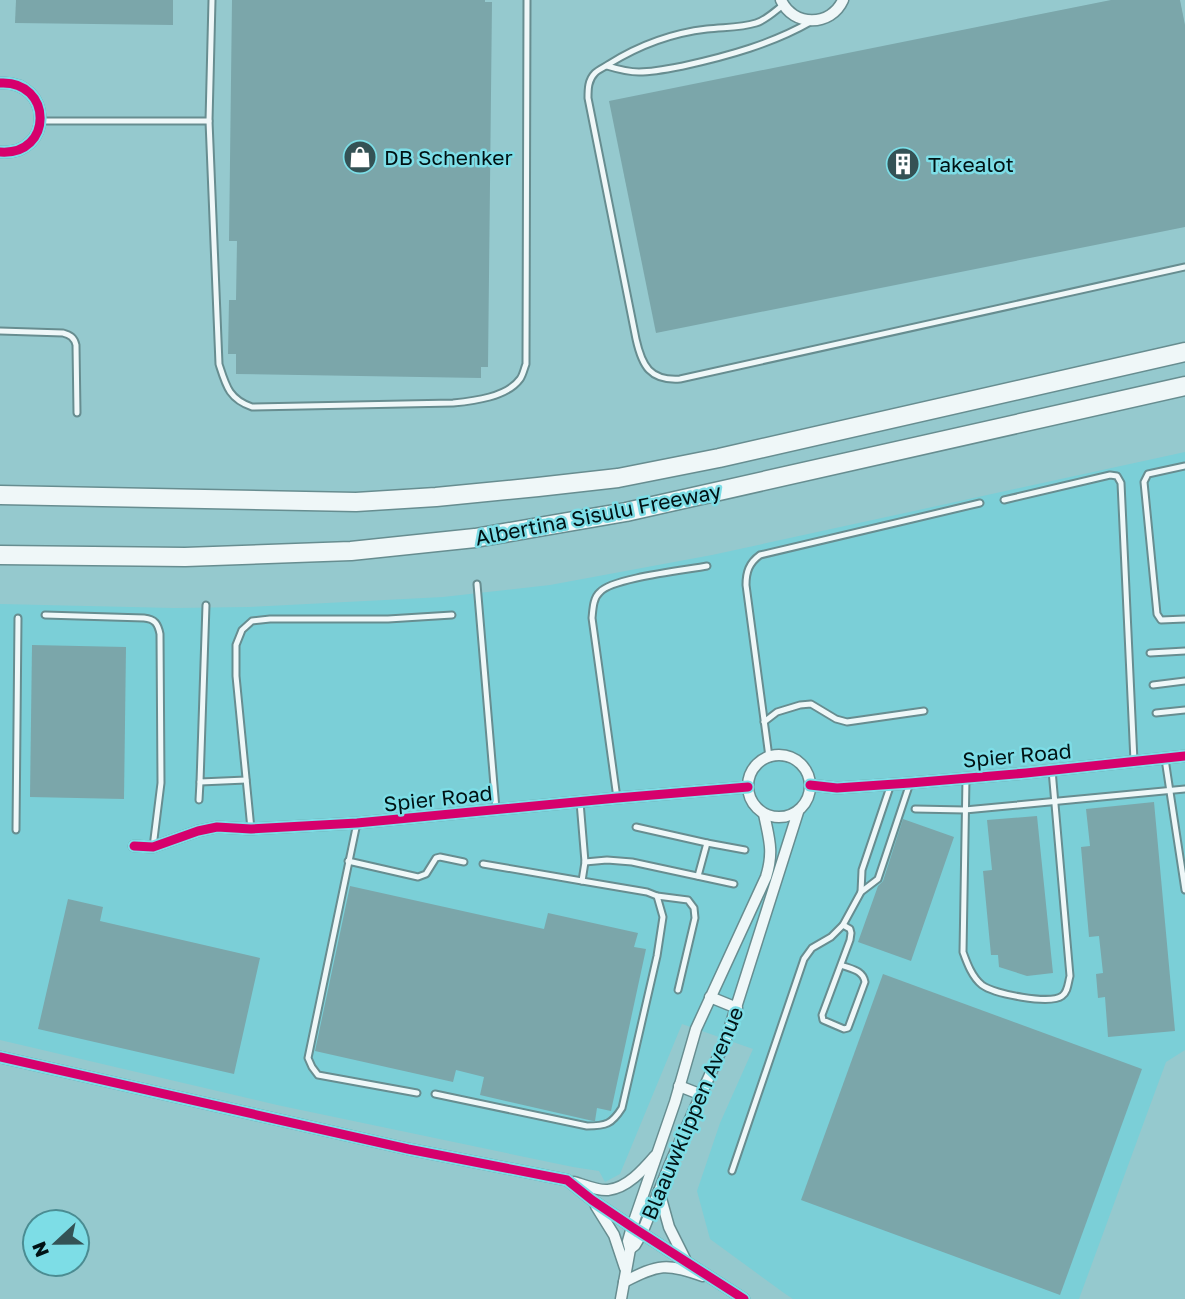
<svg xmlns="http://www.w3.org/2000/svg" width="1185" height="1299" font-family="'Golos Text',sans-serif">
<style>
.built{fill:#7bcfd7}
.building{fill:#7ba6aa}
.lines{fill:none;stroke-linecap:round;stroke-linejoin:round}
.service-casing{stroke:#678d90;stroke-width:9}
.minor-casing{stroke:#678d90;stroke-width:13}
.motorway-casing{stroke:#678d90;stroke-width:21}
.service{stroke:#eff7f8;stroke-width:5}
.minor{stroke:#eff7f8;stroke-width:10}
.motorway{stroke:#eff7f8;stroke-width:18}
.cycleway-casing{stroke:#7ddde6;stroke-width:13}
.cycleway{stroke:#d6006c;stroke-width:9}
.labels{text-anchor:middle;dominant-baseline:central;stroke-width:5;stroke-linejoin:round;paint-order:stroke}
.poi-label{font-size:21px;fill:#001214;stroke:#7ddde6;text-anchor:start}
.street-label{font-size:21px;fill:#001214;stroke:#7ddde6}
</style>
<rect width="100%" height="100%" fill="#95c9ce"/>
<polygon class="built" points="1185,452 1185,1050 1166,1062 1079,1299 793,1299 784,1293 710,1239 697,1191 720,1123 753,1049 682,1024 620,1174 605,1182 599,1171 573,1167 277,1105 0,1040 0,604 174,608 249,607 443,597 550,585 712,555"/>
<g class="building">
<polygon points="16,0 173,0 173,25 15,23"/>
<polygon points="232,0 485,0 485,2 492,2 488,367 481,367 481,378 236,374 236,354 228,354 229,300 236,300 237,241 229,241"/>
<polygon points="1111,0 1180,0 1185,25 1185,227 656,333 609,101"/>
<polygon points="32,645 126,647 124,799 30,797"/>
<polygon points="1154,802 1175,1031 1108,1037 1105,997 1098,998 1096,974 1103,973 1099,936 1089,937 1081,847 1090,846 1086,809"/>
<polygon points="1037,816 1053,973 1027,976 999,967 998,955 991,955 983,871 992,870 987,820"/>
<polygon points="903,819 954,837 911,961 858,942 878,886 883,881"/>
<polygon points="350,886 544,929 548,913 638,933 634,947 646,949 611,1111 597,1108 595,1121 593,1121 480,1095 484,1077 456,1070 453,1082 315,1051"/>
<polygon points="68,899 103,907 100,921 260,958 234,1074 38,1029"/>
<polygon points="883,974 1142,1069 1060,1295 801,1200"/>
</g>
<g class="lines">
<defs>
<g id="service">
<path d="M 212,0 L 209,121 L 219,364 C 226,386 229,399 252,407 L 453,403 C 474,401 507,397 520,379 C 523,375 524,369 526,364 L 527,0"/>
<path d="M 783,5 C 774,12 766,20 756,23 C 740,28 723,27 707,29 C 672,33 638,46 609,64 C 605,67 599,69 595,73 C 588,80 588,89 588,98 L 636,339 C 642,366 650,381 680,379 L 1185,267"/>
<path d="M 607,66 C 617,69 628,72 639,72 C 654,72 668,69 683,66 C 728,56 772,44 812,21"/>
<polyline points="42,121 209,121"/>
<path d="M 0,331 L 63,333 C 70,335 74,337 76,345 L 77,413"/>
<polyline points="1185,466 1148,474 1144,482 1157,614 1161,620 1185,619"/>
<polyline points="1004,500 1110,475 1117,476 1121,483 1134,761"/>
<polyline points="477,584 496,809"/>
<polyline points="206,605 200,782 246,780"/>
<path d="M 45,615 L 144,618 C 155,619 158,624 160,634 L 161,783 L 153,847"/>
<polyline points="1150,653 1185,651"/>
<polyline points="1153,685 1185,681"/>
<polyline points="1156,713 1185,710"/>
<polyline points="764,722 777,712 800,705 811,704 836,719 847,722 924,711"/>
<path d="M 769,757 L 746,585 C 746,572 749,563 760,555 L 980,503"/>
<polyline points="1165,759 1185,890"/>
<path d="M 966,778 L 963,952 C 967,963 972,977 982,985 C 994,994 1050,1005 1062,996 C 1068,992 1068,983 1070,976 L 1052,770"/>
<path d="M 617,798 L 592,618 C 593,609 593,598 600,592 C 612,578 686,570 707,566"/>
<polyline points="199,800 200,782"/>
<polyline points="915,809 965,810 1185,789"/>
<polyline points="357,823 308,1058 312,1067 318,1075 417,1093"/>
<polyline points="636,827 707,843"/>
<polyline points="251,829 236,676 236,645 242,630 252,621 270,619 388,619 452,615"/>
<polyline points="16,830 18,618"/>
<polyline points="348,861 418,877 426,874 436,858 440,857 464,862"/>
<polyline points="585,862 607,860 632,862 734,884"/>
<polyline points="483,864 582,881"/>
<polyline points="698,876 707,843 745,850"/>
<polyline points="861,892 862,870 891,784"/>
<polyline points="657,896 688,900 694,908 695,918 678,990"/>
<path d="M 841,965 C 851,969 863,970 865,982 L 848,1028 L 844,1029 L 823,1020 L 822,1015 L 850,940 L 851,933 L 850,929 L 843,925"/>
<path d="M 435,1094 L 587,1126 C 606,1126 612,1124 622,1108 L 657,956 L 663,917 L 657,896 L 647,892 L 582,881 L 585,862 L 580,802"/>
<polyline points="732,1171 804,959 812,948 831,937 843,925 861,892 878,879 910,783"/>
</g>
<g id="minor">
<path d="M 781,0 C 793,27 831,27 843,0"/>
<path d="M 0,83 C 53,80 54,156 0,152"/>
<circle cx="779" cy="786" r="31"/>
<polyline points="810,785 837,788 910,783 1026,773 1185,756"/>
<polyline points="134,846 153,847 198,831 217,827 251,829 357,823 617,798 748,787"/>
<polyline points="710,997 737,1008"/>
<polyline points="0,1057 408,1149 567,1180 592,1200 632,1227 744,1299"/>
<polyline points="679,1086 702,1095"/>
<path d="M 574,1182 C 585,1185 597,1191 608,1190 C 627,1188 643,1170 655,1156"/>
<polyline points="659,1191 669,1227 685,1259"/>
<polyline points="596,1206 614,1235 625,1268"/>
<polyline points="630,1249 635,1245 642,1233 670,1164 726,1039 798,812"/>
<path d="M 624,1282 C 659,1264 666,1263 703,1276"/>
<path d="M 621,1299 L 630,1249 L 628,1241 L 632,1227 L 675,1102 L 696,1029 L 766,877 C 774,851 769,839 764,814"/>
</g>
<g id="motorway">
<polyline points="0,495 356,502 436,497 538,487 618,478 719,458 1185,352"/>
<polyline points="0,555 185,557 351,551 475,538 626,512 1185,386"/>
</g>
</defs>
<use href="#service" class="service-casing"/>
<use href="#minor" class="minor-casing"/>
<use href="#motorway" class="motorway-casing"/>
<use href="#service" class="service"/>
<use href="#minor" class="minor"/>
<use href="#motorway" class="motorway"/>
<defs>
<g id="cycleway">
<path d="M 0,83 C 53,80 54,156 0,152"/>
<polyline points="810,785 837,788 910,783 1026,773 1185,756"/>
<polyline points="134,846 153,847 198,831 217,827 251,829 357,823 617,798 748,787"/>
<polyline points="0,1057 408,1149 567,1180 592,1200 632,1227 744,1299"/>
</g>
</defs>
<use href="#cycleway" class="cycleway-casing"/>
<use href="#cycleway" class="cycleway"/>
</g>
<defs>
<symbol id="shop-disc" viewBox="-11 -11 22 22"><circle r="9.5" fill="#345255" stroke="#7ddde6"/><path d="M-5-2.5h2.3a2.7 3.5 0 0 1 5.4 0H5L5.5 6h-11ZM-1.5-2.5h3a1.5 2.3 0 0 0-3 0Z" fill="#fff"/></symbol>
<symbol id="building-disc" viewBox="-11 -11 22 22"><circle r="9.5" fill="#345255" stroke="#7ddde6"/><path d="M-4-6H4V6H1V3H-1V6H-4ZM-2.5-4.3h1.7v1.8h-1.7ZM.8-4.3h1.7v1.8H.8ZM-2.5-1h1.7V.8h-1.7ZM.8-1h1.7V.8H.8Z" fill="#fff"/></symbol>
</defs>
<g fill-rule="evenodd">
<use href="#shop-disc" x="341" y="138" width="38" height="38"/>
<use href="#building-disc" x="884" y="145" width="38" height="38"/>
</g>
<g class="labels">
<g class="poi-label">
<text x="384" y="157">DB Schenker</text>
<text x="928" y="164">Takealot</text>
</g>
<g class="street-label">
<text transform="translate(598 514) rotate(-11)">Albertina Sisulu Freeway</text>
<text transform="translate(1017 755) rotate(-5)">Spier Road</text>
<text transform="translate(438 798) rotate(-6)">Spier Road</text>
<text transform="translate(692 1113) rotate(-67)">Blaauwklippen Avenue</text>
</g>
</g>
<g transform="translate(56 1243) rotate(248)"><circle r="33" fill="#7ddde6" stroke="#4b8c92" stroke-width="2"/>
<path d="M0-5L12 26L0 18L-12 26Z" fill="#345255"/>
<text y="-10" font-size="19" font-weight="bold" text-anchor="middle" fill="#001214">N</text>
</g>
</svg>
